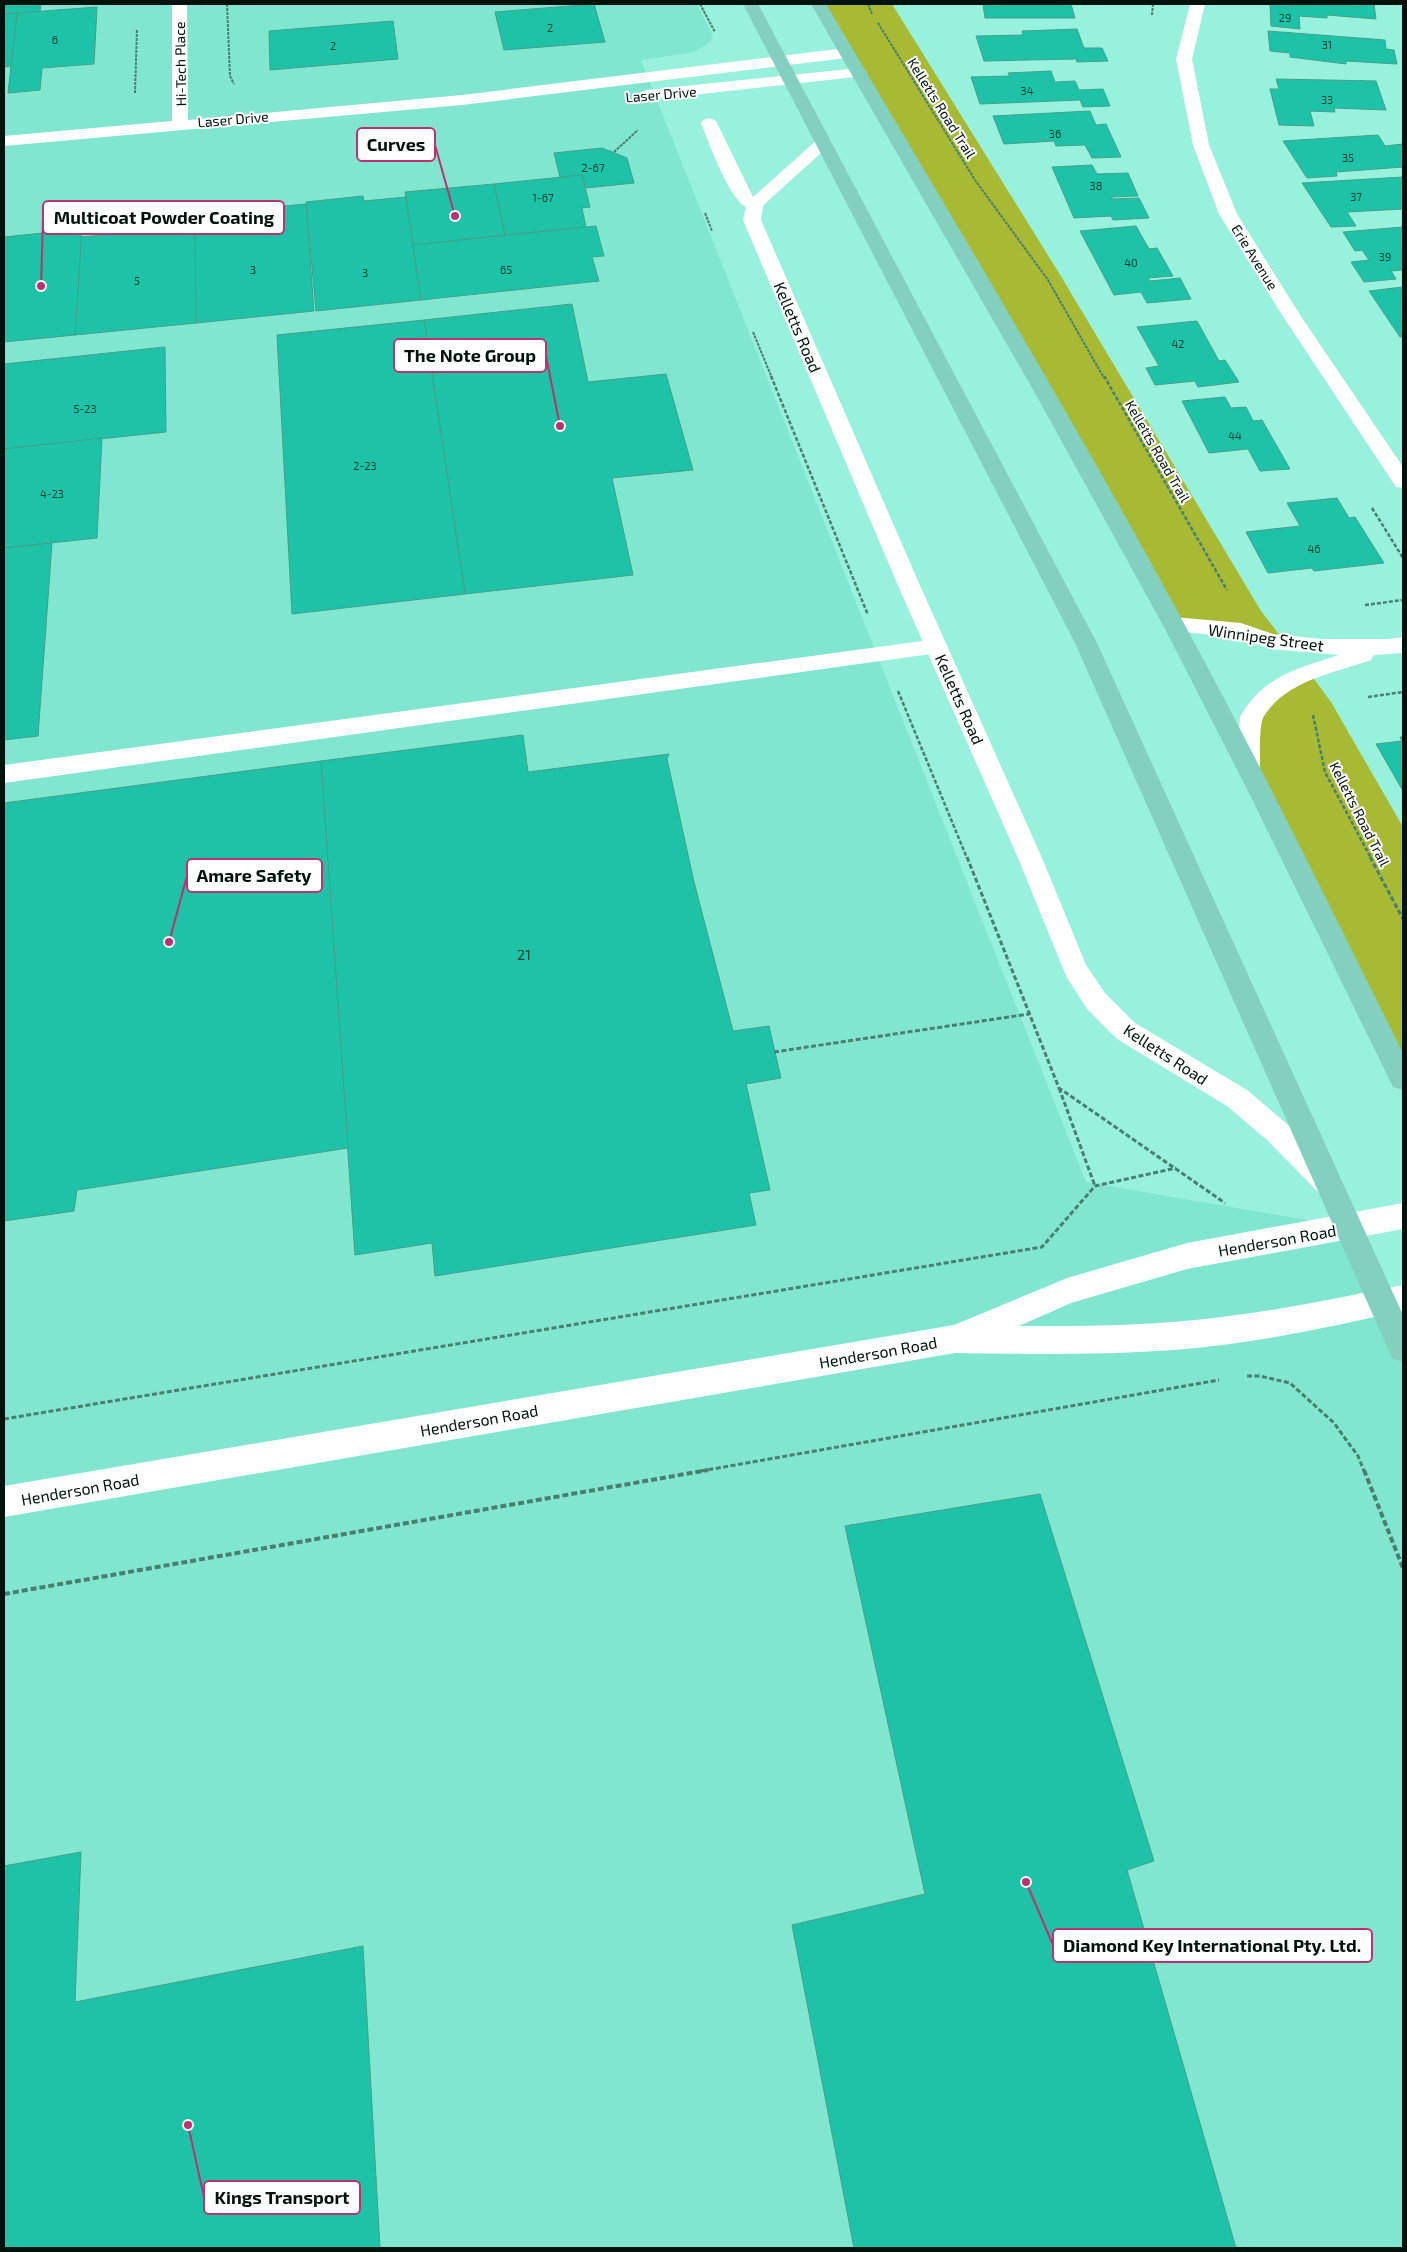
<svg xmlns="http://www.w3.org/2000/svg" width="1407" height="2252" font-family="'Exo 2',sans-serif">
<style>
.built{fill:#81e6cf}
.green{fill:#a8b934}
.building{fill:#1ec3a7;stroke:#449f8c}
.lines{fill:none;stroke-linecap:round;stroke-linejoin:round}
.path-far3{stroke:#4a7e71;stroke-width:2;stroke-dasharray:3 1;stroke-linecap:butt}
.path-far2{stroke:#4a7e71;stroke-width:2.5;stroke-dasharray:4 2;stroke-linecap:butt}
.path-far1{stroke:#4a7e71;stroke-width:3;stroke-dasharray:5 2.5;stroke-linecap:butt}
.path{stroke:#4a7e71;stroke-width:4;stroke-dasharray:6 3;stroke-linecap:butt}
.lane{fill:#fff;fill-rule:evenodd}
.street{fill:#fff;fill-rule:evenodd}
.primary{fill:#84d0c0;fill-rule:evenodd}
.labels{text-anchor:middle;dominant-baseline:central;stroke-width:4;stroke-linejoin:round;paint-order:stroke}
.far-number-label{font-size:11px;fill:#083e33}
.far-street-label{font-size:14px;fill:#00120c;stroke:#fefefe}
.number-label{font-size:14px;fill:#083e33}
.street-label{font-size:16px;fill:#00120c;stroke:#fefefe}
.leader{fill:none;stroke:#ba3271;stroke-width:2}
.callout-dot{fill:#ba3271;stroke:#fefefe;stroke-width:2}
.callout{fill:#fefefe;stroke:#ba3271;stroke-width:2}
.callout-label{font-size:18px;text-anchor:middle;font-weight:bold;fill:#00120c}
</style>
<rect width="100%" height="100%" fill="#98f1dc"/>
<polygon class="built" points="4,4 697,4 713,36 710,42 696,51 684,54 641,60 1086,1182 1348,1227 1403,1348 1403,2248 4,2248"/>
<g class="green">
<polygon points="818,4 892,4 1062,278 1261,611 1285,642 1174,625"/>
<polygon points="1308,671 1331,702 1403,827 1403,1079 1248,768 1251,717"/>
</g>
<g class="building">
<polygon points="4,4 41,4 40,12 4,14"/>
<polygon points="594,4 605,42 504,50 495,12"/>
<polygon points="983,4 1071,4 1075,18 985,18"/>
<polygon points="1270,4 1374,4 1376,19 1327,15 1327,18 1299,16 1300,29 1271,26"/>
<polygon points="97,7 94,64 42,68 40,90 8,93 17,13"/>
<polygon points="17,13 11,66 4,67 4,14"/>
<polygon points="393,21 398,59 270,70 269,31"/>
<polygon points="1077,29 1084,48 1102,48 1108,61 1077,62 1076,59 984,61 976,36 1023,35 1022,31"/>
<polygon points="1268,31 1385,40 1386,49 1394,50 1397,64 1346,61 1346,64 1290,57 1290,53 1270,51"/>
<polygon points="1051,71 1055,82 1075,81 1079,90 1103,89 1110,106 1083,107 1080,100 980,104 971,77 1010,76 1008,73"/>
<polygon points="1276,79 1376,81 1386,110 1334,108 1335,112 1310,111 1314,126 1279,125 1270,89 1279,89"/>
<polygon points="1090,111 1096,125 1106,124 1121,157 1092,158 1085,145 1056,146 1054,141 1004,144 993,116"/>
<polygon points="1378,135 1385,146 1403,144 1403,167 1336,172 1337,176 1307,178 1283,141"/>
<polygon points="602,148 627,158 634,183 586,188 582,175 560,177 554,153"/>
<polygon points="1092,165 1097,174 1128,173 1138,196 1112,197 1112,199 1139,198 1149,218 1113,220 1111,216 1074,218 1052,167"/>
<polygon points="582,175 590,207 582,208 586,227 505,235 494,184"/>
<polygon points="1403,177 1403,209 1347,212 1356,226 1331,227 1302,183"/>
<polygon points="494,184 505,235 413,245 405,192"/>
<polygon points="363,196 364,201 406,197 421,300 316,311 306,202"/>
<polygon points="306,204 314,311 196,323 195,227 196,214"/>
<polygon points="164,214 163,230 195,227 196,323 75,335 81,237 117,234 118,218"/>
<polygon points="596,226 604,256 592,257 599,281 421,300 413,245"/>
<polygon points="1136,226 1149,249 1157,248 1173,276 1148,278 1150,281 1180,278 1191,299 1147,303 1141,292 1114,295 1080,231"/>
<polygon points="1403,227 1403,270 1391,271 1396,279 1364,282 1351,262 1369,260 1362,250 1355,251 1343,232"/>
<polygon points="82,229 75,335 4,342 4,237"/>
<polygon points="1403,287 1403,337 1400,337 1369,291"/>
<polygon points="572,304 588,382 666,374 693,470 612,478 633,575 465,594 424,320"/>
<polygon points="424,320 465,594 292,614 277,335"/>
<polygon points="1197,321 1219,361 1225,360 1239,382 1198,387 1195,381 1155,385 1146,368 1159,366 1137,327"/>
<polygon points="165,347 166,432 4,449 4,364"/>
<polygon points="1225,397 1231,408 1246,407 1253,421 1262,420 1290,469 1260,471 1248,449 1209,453 1182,401"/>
<polygon points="102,438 97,538 4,548 4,449"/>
<polygon points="1337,498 1349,518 1355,517 1384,563 1314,571 1312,568 1268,573 1246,532 1300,526 1287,503"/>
<polygon points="52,543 38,736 4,740 4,548"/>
<polygon points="523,735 528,772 669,754 667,759 694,882 733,1031 769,1026 781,1078 746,1084 770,1190 749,1193 756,1225 435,1276 432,1243 355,1255 321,761"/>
<polygon points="1400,737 1403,737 1403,791 1376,744 1402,741"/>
<polygon points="321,761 348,1148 77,1190 74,1211 4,1221 4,803"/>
<polygon points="1040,1494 1154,1861 1127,1870 1236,2248 854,2248 792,1925 925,1894 845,1526"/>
<polygon points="81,1852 75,2002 363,1946 380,2248 4,2248 4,1866"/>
</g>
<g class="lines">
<g class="path-far3">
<polyline points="227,4 230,76 234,84"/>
<polyline points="700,4 715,32"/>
<polyline points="868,4 872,14"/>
<polyline points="1152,15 1153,4"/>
<polyline points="878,23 975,180 1048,280 1104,378"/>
<polyline points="135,93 137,29"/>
<polyline points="614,152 638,130"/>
<polyline points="705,213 712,231"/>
<polyline points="753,332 772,378"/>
</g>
<g class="path-far2">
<polyline points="771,376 868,615"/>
<polyline points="1104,376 1227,590"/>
<polyline points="1372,508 1403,558"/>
<polyline points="1365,605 1403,600"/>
<polyline points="898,691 967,858"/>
<polyline points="1368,697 1403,692"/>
<polyline points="1313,715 1325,772 1371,858"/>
</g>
<g class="path-far1">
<polyline points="967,857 1059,1088 1225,1203"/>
<polyline points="1370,857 1403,919"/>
<polyline points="774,1052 1029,1014"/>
<polyline points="1059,1088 1095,1186"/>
<polyline points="1247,1376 1260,1376 1290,1383 1334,1423 1358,1456 1364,1471"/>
<polyline points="4,1419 1042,1247 1095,1186 1176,1168"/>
<polyline points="701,1471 1219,1380"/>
</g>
<g class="path">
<polyline points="1364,1470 1403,1568"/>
<polyline points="4,1594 708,1470"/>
</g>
<polygon class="lane" points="937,639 945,642 948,647 945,652 4,783 4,765"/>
<g class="street">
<polygon points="172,4 187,4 188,120 462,95 846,48 852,50 854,53 852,56 846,58 462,105 4,146 4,136 172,121"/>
<polygon points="1190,4 1205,4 1192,59 1209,145 1237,214 1300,315 1403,467 1403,488 1396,487 1282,315 1219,214 1193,145 1176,59"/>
<polygon points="859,68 865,70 867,73 865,76 647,100 641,98 639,95 641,92 647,90"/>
<path d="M 709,118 L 715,120 L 717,123 L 753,197 L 818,139 L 830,139 L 832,143 L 770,199 L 763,206 L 761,220 L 918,581 L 1042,858 L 1086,965 L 1105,993 L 1135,1023 L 1247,1090 L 1287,1124 L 1339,1175 L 1343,1184 L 1339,1193 L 1329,1196 L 1319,1193 L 1267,1140 L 1227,1106 L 1117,1039 L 1087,1009 L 1066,976 L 1018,858 L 896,581 L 743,220 L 746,207 C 729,199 709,143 701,123 L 703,120 Z"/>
<path d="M 1174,617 L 1241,623 L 1273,634 L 1322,639 L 1388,639 L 1403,637 L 1403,653 L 1374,655 L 1371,660 C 1334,673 1284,681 1263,718 C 1259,726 1260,757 1260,768 L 1256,774 L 1248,777 L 1240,774 L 1236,768 L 1240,717 C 1263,676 1298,668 1339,655 L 1271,649 L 1239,638 L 1166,630 L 1163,625 L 1166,620 Z"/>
<path d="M 1403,1203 L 1403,1229 L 1187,1269 L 1071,1303 L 1019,1326 C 1081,1326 1143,1326 1205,1319 C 1272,1312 1337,1298 1403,1285 L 1403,1311 C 1337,1325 1272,1340 1205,1347 C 1122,1356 1038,1354 955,1353 L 4,1517 L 4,1486 L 954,1325 L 1067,1278 L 1187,1243 Z"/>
</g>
<g class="primary">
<polygon points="743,4 758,4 1097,643 1403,1315 1403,1362 1392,1358 1075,643"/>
<path d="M 811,4 L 826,4 C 948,211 1073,417 1187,629 C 1263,769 1332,911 1403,1053 L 1403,1090 L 1393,1087 L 1251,797 L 1165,629 L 1035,393 Z"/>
</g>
</g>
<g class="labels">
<g class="far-number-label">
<text x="1285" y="17">29</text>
<text x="550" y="27">2</text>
<text x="55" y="39">6</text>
<text x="1327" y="44">31</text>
<text x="333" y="45">2</text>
<text x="1027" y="90">34</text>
<text x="1327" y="99">33</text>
<text x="1055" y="133">36</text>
<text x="1348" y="157">35</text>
<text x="593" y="167">2-67</text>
<text x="1096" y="185">38</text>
<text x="1356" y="196">37</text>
<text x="543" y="197">1-67</text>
<text x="1385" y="256">39</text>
<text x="1131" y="262">40</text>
<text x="253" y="269">3</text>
<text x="506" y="269">65</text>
<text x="365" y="272">3</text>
<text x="137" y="280">5</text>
<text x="1178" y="343">42</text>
<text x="85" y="408">5-23</text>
<text x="1235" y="435">44</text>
<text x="365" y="465">2-23</text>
<text x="52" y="493">4-23</text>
<text x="1314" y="548">46</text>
</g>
<g class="far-street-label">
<text transform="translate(180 64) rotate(-91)">Hi-Tech Place</text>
<text transform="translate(661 94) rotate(-5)">Laser Drive</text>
<text transform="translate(942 108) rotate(58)">Kelletts Road Trail</text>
<text transform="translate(233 119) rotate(-5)">Laser Drive</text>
<text transform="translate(1255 257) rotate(58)">Erie Avenue</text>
<text transform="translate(1158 451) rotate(60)">Kelletts Road Trail</text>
<text transform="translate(1360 814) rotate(63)">Kelletts Road Trail</text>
</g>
<g class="number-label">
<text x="524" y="954">21</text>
</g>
<g class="street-label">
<text transform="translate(798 327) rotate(67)">Kelletts Road</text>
<text transform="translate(1266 637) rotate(8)">Winnipeg Street</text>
<text transform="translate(960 699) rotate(66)">Kelletts Road</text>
<text transform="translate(1166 1054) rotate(33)">Kelletts Road</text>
<text transform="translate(1277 1240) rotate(-10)">Henderson Road</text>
<text transform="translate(878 1352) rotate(-10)">Henderson Road</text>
<text transform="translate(479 1420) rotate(-10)">Henderson Road</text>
<text transform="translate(80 1489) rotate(-10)">Henderson Road</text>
</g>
</g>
<path class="leader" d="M455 216L435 145M41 286L43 218M560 426L546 356M169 942L187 876M1026 1882L1053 1945M188 2125L204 2197"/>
<g class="callout-dot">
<circle cx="455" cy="216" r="5"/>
<circle cx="41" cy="286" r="5"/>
<circle cx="560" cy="426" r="5"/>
<circle cx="169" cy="942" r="5"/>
<circle cx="1026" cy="1882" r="5"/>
<circle cx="188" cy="2125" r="5"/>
</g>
<g class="callout">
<rect x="357" y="128" width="78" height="33" rx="5"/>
<rect x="43" y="201" width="241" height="33" rx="5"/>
<rect x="394" y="339" width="152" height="33" rx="5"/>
<rect x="187" y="859" width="135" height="33" rx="5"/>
<rect x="1053" y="1929" width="319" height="33" rx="5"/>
<rect x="204" y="2181" width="156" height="33" rx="5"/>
</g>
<g class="callout-label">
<text x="396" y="151">Curves</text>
<text x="164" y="224">Multicoat Powder Coating</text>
<text x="470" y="362">The Note Group</text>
<text x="254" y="882">Amare Safety</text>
<text x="1212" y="1952">Diamond Key International Pty. Ltd.</text>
<text x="282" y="2204">Kings Transport</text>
</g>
<rect width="1407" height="2252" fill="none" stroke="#00120c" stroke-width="10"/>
</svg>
